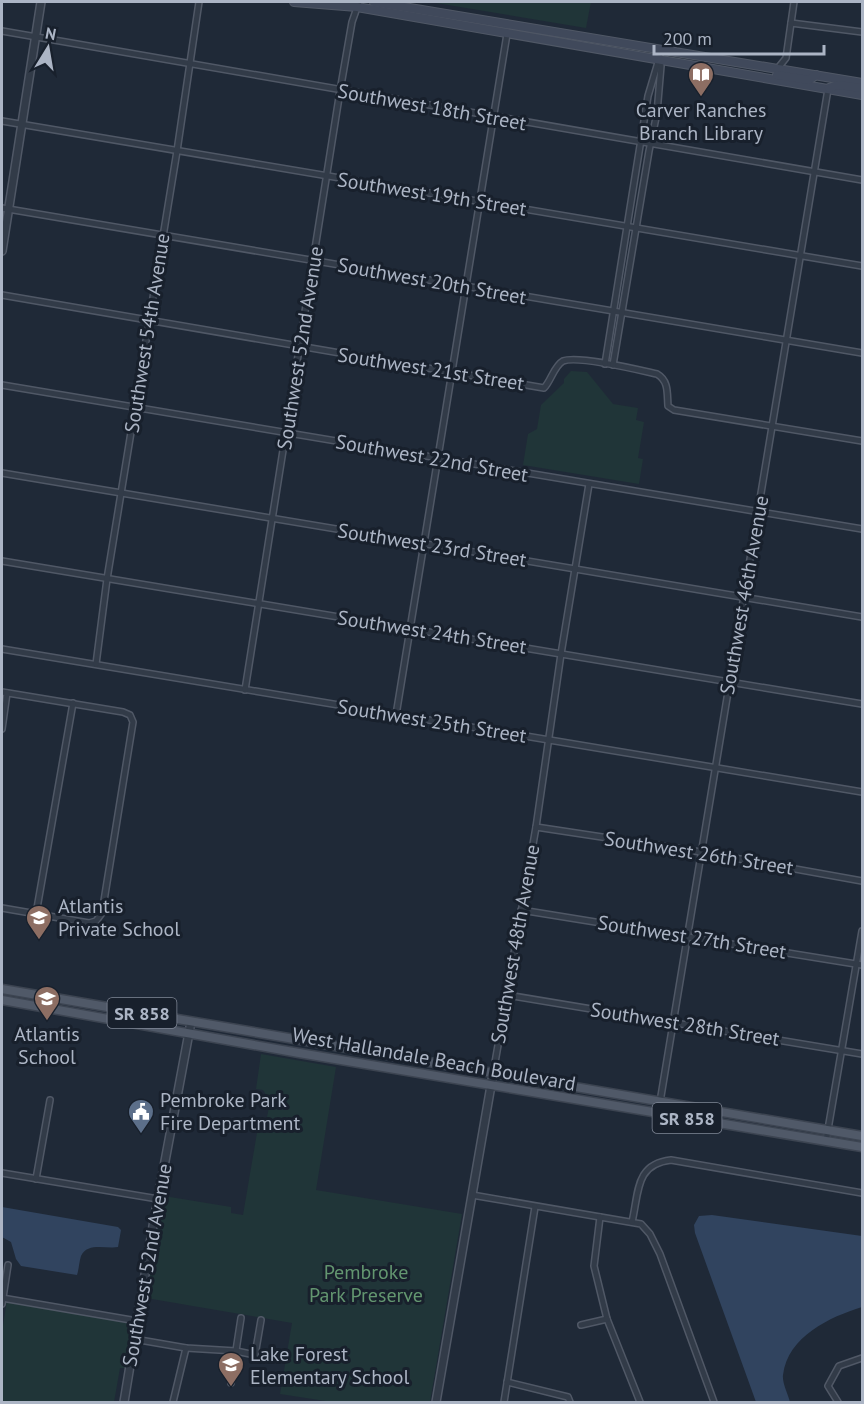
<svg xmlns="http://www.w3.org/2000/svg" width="864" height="1404" font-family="'PT Sans',sans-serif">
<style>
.green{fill:#203538}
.water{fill:#31445f}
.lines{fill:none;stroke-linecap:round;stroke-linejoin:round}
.minor-casing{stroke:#505866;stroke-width:8}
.tertiary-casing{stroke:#505866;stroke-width:10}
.secondary-casing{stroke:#505866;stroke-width:10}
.primary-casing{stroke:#3c4451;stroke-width:11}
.minor{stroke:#323b48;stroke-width:5}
.tertiary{stroke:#323b48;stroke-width:7}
.secondary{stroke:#40495b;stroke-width:8}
.primary{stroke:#505968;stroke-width:8}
.labels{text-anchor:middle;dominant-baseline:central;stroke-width:6;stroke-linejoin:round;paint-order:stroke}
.shield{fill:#18202c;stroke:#808897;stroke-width:1.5}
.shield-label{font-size:18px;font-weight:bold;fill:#acb5c5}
.street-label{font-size:20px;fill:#acb5c5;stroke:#18202c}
.poi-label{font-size:20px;fill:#acb5c5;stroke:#18202c;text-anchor:start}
.park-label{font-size:20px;fill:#639670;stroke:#18202c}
</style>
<rect width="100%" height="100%" fill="#1f2937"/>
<g class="green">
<polygon points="430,2 591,2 586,28"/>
<polygon points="571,371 587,372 613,404 638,408 636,420 644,422 638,458 643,459 639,484 523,465 528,434 537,429 541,405 564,383 564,379"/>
<polygon points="261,1054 336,1067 316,1190 462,1214 430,1402 332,1402 280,1394 292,1323 146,1298 164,1196 231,1207 231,1213 243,1215 259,1121 266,1122 270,1102 263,1090 256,1089"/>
<polygon points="7,1300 134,1321 127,1368 120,1368 114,1402 2,1402 2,1332"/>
</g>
<g class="water">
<path d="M 2,1207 L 118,1227 L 121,1230 L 118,1247 C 106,1249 87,1242 81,1256 C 79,1262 79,1269 77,1275 L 21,1266 L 16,1259 L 11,1242 L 2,1237 Z"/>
<path d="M 712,1215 L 862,1236 L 862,1307 C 830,1317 788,1336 783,1375 C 782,1383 788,1394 790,1402 L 756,1402 L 695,1233 L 694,1225 L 699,1216 Z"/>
</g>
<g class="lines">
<defs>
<g id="minor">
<polyline points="791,23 862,32"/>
<polyline points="2,31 862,180"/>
<polyline points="778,68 786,58 794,2"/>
<polyline points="2,121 862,266"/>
<polyline points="2,208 862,353"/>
<path d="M 2,295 L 544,388 C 551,381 554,366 563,361 C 578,355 639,370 657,374 C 669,381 667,393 668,406 L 674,410 L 862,441"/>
<polyline points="605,364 648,96 659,59"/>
<polyline points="613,365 649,151 657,113 661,66 659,49"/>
<polyline points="2,385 862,529"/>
<polyline points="2,473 862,617"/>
<polyline points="2,561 862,704"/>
<polyline points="2,649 862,792"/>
<polyline points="96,664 107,579 177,151 199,2"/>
<polyline points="245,690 340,91 352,22 359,2"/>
<polyline points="2,692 123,712 130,715 133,722 102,913 96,921 89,923 2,908"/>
<polyline points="396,715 507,34"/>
<polyline points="2,729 7,693"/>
<polyline points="536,827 701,852 862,881"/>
<polyline points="521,910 862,965"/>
<polyline points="36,914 73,703"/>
<polyline points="507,995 862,1054"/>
<polyline points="493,1074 536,827 561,654 589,484"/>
<polyline points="660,1102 828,89"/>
<polyline points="826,1141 862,931"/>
<polyline points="2,1173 158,1199"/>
<polyline points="36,1179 50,1100"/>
<polyline points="472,1195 641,1224 650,1234 660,1254 714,1402"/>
<polyline points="600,1217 594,1266 607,1319 640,1402"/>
<path d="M 632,1222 C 639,1192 635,1164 671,1160 L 862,1193"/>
<polyline points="2,1298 137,1321"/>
<polyline points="2,1304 8,1265"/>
<polyline points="581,1325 607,1319"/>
<polyline points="134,1339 186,1348 236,1351 255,1355 261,1320"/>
<polyline points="507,1382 568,1397 570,1402"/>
<polyline points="231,1383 241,1318"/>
<polyline points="173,1402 186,1348"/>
<polyline points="504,1402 535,1207"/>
<polyline points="838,1402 828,1386 839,1366 862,1358"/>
</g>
<g id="tertiary">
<polyline points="2,251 41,2"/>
<polyline points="124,1402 154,1220 191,1022"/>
<polyline points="436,1402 493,1074"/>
</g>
<g id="secondary">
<polyline points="294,2 357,7 862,95"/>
<polyline points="374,2 862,83"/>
<polyline points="777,75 809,80 816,75"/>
<polyline points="829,88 838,85 861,88"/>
</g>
<g id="primary">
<polyline points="2,989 862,1136"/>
<polyline points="2,1000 299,1053 862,1147"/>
</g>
</defs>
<use href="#minor" class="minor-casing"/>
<use href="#tertiary" class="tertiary-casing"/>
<use href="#secondary" class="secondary-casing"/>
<use href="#primary" class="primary-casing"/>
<use href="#minor" class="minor"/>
<use href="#tertiary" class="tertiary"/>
<use href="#secondary" class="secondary"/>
<use href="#primary" class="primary"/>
</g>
<defs>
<symbol id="library-pin" viewBox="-11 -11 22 30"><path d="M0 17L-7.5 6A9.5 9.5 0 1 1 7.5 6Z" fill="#8d6e63" stroke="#18202c"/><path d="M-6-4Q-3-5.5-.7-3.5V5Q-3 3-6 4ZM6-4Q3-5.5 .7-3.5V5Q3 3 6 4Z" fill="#fff"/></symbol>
<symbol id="school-pin" viewBox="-11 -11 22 30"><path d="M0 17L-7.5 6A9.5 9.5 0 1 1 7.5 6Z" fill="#8d6e63" stroke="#18202c"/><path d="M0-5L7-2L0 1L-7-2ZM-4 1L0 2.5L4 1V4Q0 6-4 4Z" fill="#fff"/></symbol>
<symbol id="civic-pin" viewBox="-11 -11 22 30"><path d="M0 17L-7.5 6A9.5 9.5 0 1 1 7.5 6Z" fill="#5c6f8a" stroke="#18202c"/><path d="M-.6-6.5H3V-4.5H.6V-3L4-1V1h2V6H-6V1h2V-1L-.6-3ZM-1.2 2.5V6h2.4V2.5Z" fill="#fff"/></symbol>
</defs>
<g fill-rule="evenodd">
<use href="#library-pin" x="686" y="60" width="30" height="40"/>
<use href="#school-pin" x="24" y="903" width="30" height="40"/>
<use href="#school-pin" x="32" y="984" width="30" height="40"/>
<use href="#civic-pin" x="126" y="1097" width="30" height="40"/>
<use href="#school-pin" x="216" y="1350" width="30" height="40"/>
</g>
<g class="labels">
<g class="shield">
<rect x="107.5" y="998" width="69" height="30" rx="4.5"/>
<rect x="652.5" y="1103" width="69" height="30" rx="4.5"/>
</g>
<g class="shield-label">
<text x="142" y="1013">SR 858</text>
<text x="687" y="1118">SR 858</text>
</g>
<g class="street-label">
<text transform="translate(432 107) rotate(10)">Southwest 18th Street</text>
<text transform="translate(432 194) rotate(9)">Southwest 19th Street</text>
<text transform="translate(432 281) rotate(10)">Southwest 20th Street</text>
<text transform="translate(147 333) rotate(-81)">Southwest 54th Avenue</text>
<text transform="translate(300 348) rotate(-81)">Southwest 52nd Avenue</text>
<text transform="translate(431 369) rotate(9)">Southwest 21st Street</text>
<text transform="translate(432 458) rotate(10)">Southwest 22nd Street</text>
<text transform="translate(432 545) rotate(9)">Southwest 23rd Street</text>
<text transform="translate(744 595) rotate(-80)">Southwest 46th Avenue</text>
<text transform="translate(432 632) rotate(9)">Southwest 24th Street</text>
<text transform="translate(432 721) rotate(9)">Southwest 25th Street</text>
<text transform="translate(699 853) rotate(9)">Southwest 26th Street</text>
<text transform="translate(692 937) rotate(9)">Southwest 27th Street</text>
<text transform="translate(515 944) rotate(-80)">Southwest 48th Avenue</text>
<text transform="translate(685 1024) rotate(9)">Southwest 28th Street</text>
<text transform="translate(434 1059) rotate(10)">West Hallandale Beach Boulevard</text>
<text transform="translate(147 1265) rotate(-80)">Southwest 52nd Avenue</text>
</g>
<g class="poi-label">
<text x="701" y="110" text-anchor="middle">Carver Ranches<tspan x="701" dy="23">Branch Library</tspan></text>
<text x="58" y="906">Atlantis<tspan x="58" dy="23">Private School</tspan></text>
<text x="47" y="1034" text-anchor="middle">Atlantis<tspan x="47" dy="23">School</tspan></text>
<text x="160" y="1100">Pembroke Park<tspan x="160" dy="23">Fire Department</tspan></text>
<text x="250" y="1354">Lake Forest<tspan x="250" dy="23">Elementary School</tspan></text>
</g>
<g class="park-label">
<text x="366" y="1272">Pembroke<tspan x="366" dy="23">Park Preserve</tspan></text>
</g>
</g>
<rect width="864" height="1404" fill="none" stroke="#acb5c5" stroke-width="6"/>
<g transform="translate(48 48) rotate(11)" stroke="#18202c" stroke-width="4.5" paint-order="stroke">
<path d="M0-4.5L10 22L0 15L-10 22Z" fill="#acb5c5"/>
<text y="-9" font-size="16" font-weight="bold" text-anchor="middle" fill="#acb5c5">N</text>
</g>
<path d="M654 45v9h170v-9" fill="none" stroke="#acb5c5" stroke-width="3"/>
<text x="663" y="45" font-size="18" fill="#acb5c5" stroke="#18202c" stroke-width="4.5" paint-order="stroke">200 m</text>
</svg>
